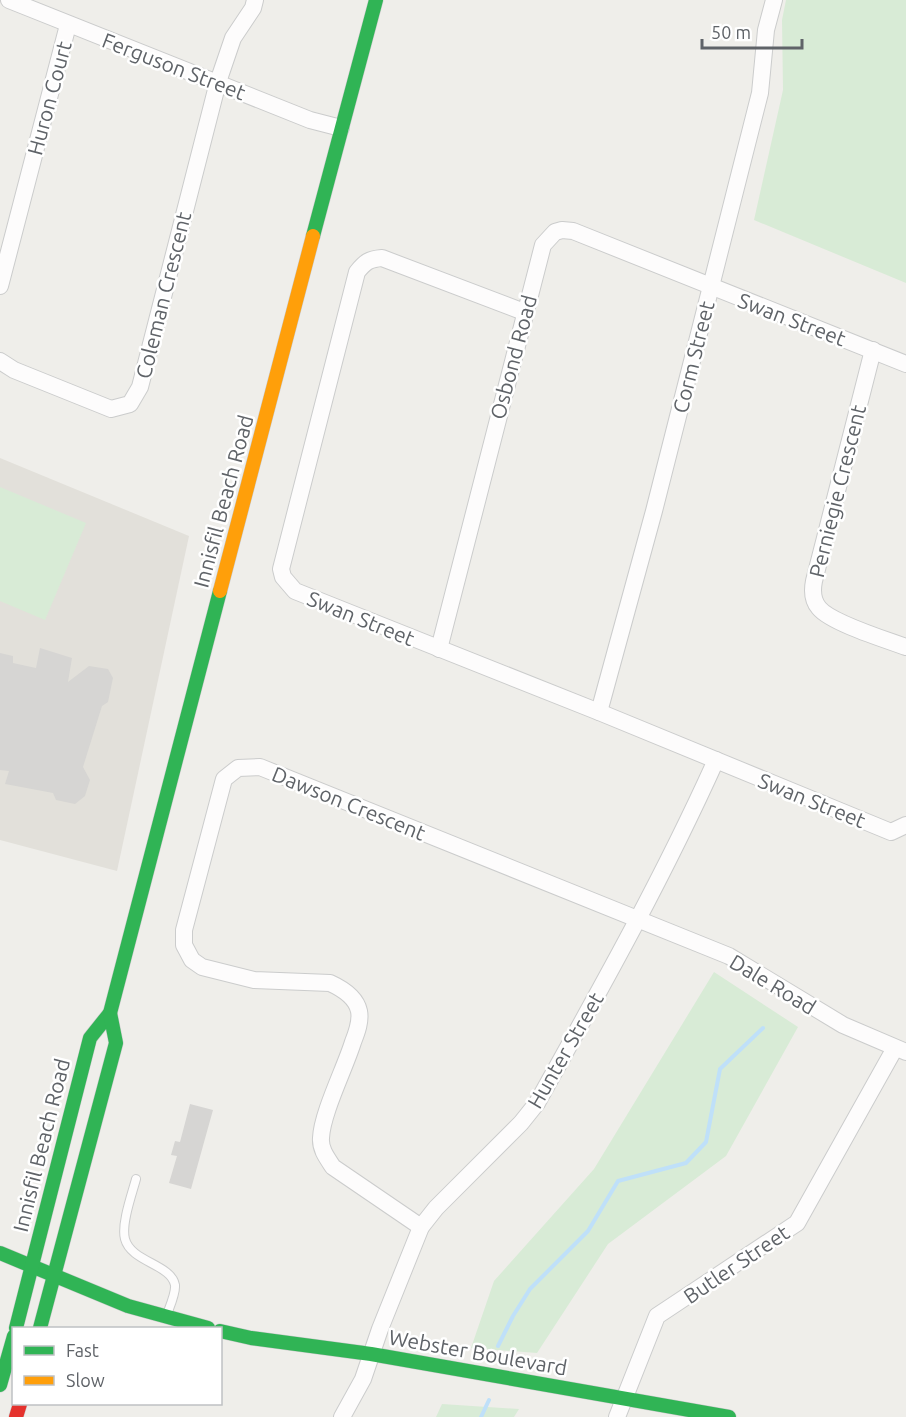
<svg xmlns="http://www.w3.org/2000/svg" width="906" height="1417" font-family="Ubuntu,sans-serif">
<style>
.education{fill:#e2e0da}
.green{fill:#d8ebd6}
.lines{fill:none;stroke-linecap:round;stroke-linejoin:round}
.stream{stroke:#bfe0f9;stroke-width:4}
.building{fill:#d6d5d3}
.lane-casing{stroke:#cbcccc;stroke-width:10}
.street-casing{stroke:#cbcccc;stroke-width:18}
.fast-casing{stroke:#cacacb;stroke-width:15}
.slow-casing{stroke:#cacacb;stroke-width:15}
.jam-casing{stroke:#cacacb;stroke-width:15}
.lane{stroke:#fdfcfc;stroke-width:8}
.street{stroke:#fdfcfc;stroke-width:16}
.fast{stroke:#30b455;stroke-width:14}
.slow{stroke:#ff9f0a;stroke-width:14}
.jam{stroke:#e5322d;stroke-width:14}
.labels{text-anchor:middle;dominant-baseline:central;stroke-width:5;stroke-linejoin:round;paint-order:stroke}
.street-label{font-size:21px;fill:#5f6368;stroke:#fff}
</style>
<rect width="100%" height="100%" fill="#efeeea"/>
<polygon class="education" points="0,458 189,536 117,871 0,840"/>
<g class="green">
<polygon points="786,0 906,0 906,283 754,220 783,90 782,20"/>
<polygon points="0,487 86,523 45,620 0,601"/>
<polygon points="714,972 798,1027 726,1156 608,1244 537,1353 471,1348 494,1281 594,1169"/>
<polygon points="442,1404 519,1409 514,1417 436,1417"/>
</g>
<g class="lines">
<g class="stream">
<polyline points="498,1346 513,1316 530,1289 588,1231 618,1181 686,1163 706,1142 720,1069 763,1028"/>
<polyline points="481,1417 489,1400"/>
</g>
</g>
<g class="building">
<polygon points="40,648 72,658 68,682 89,666 108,669 113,678 108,702 102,706 83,767 90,780 85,796 75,804 56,800 53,793 5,784 9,771 0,770 0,653 13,656 13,663 36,668"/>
<polygon points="190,1104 213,1110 191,1189 169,1183 177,1156 171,1155 175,1141 180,1142"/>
</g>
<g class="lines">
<defs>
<path id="lane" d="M 136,1179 C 132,1194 121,1224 125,1239 C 131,1262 171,1264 175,1285 C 176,1294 169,1308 166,1317"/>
<g id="street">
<polyline points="9,0 310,120 341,128"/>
<polyline points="0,286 68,25"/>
<path d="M 524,312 L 382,258 C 369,259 365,262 357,272 L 281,569 L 283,577 L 295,591 L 599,712 L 891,832 L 906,825"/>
<path d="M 873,350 L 814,581 C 812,591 813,601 819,608 C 831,623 887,640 906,647"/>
<polyline points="0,361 14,370 111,409 130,404 140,387 218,82 233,38 253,8 255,0"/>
<polyline points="439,649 543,245 555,232 562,230 573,231 906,364"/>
<polyline points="599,712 654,511 760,93 766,30 774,0"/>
<path d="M 421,1227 L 333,1167 C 327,1158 320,1149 321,1138 C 322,1113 345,1068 353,1042 C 357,1032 361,1021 359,1011 C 356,997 341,988 330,983 L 254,980 L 202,967 L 192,960 L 184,945 L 184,930 L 224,779 L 238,768 L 260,767 L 729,956 L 843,1025 L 906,1052"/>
<path d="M 342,1417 L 363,1379 L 380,1329 L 421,1227 L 436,1208 L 521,1123 L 537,1103 C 600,990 663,878 716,760"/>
<polyline points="617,1417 657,1316 797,1223 895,1048"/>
</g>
<g id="fast">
<polyline points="313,236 376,0"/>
<polyline points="0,1253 128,1306 208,1328"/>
<polyline points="16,1328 90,1038 110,1013 220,591"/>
<polyline points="40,1328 116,1043 110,1013"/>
<polyline points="220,1331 251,1338 371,1354 729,1417"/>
<polyline points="0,1385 14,1336"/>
</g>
<polyline id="slow" points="220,591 313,236"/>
<polyline id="jam" points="16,1417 20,1404"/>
</defs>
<use href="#lane" class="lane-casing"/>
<use href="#street" class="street-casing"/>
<use href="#fast" class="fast-casing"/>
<use href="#slow" class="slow-casing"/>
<use href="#jam" class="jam-casing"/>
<use href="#lane" class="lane"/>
<use href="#street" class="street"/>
<use href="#fast" class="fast"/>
<use href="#slow" class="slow"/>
<use href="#jam" class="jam"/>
</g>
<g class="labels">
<g class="street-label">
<text transform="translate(174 66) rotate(21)">Ferguson Street</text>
<text transform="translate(49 98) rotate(-75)">Huron Court</text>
<text transform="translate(163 295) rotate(-76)">Coleman Crescent</text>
<text transform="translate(792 319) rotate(21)">Swan Street</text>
<text transform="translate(513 357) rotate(-75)">Osbond Road</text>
<text transform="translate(693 357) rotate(-76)">Corm Street</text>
<text transform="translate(837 491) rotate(-76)">Perniegie Crescent</text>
<text transform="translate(223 501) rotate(-75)">Innisfil Beach Road</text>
<text transform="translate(361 618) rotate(22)">Swan Street</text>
<text transform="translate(812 800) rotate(22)">Swan Street</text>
<text transform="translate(349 803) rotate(22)">Dawson Crescent</text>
<text transform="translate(773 984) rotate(31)">Dale Road</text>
<text transform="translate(565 1050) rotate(-60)">Hunter Street</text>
<text transform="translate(41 1145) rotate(-76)">Innisfil Beach Road</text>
<text transform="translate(736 1264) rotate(-34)">Butler Street</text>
<text transform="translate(478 1352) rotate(10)">Webster Boulevard</text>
</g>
</g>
<rect x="12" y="1327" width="210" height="78" fill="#ffffff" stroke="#bfc1c3" stroke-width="1.5"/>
<rect x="24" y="1346" width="30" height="9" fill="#30b455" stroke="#bfc1c3" stroke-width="1.5"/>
<text x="66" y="1357" font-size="18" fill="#5f6368">Fast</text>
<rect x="24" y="1376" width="30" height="9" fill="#ff9f0a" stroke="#bfc1c3" stroke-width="1.5"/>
<text x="66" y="1387" font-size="18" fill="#5f6368">Slow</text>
<path d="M702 39v9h100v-9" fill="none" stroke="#5f6368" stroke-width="3"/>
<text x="711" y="39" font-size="18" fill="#5f6368" stroke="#ffffff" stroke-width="4.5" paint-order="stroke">50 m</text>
</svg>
